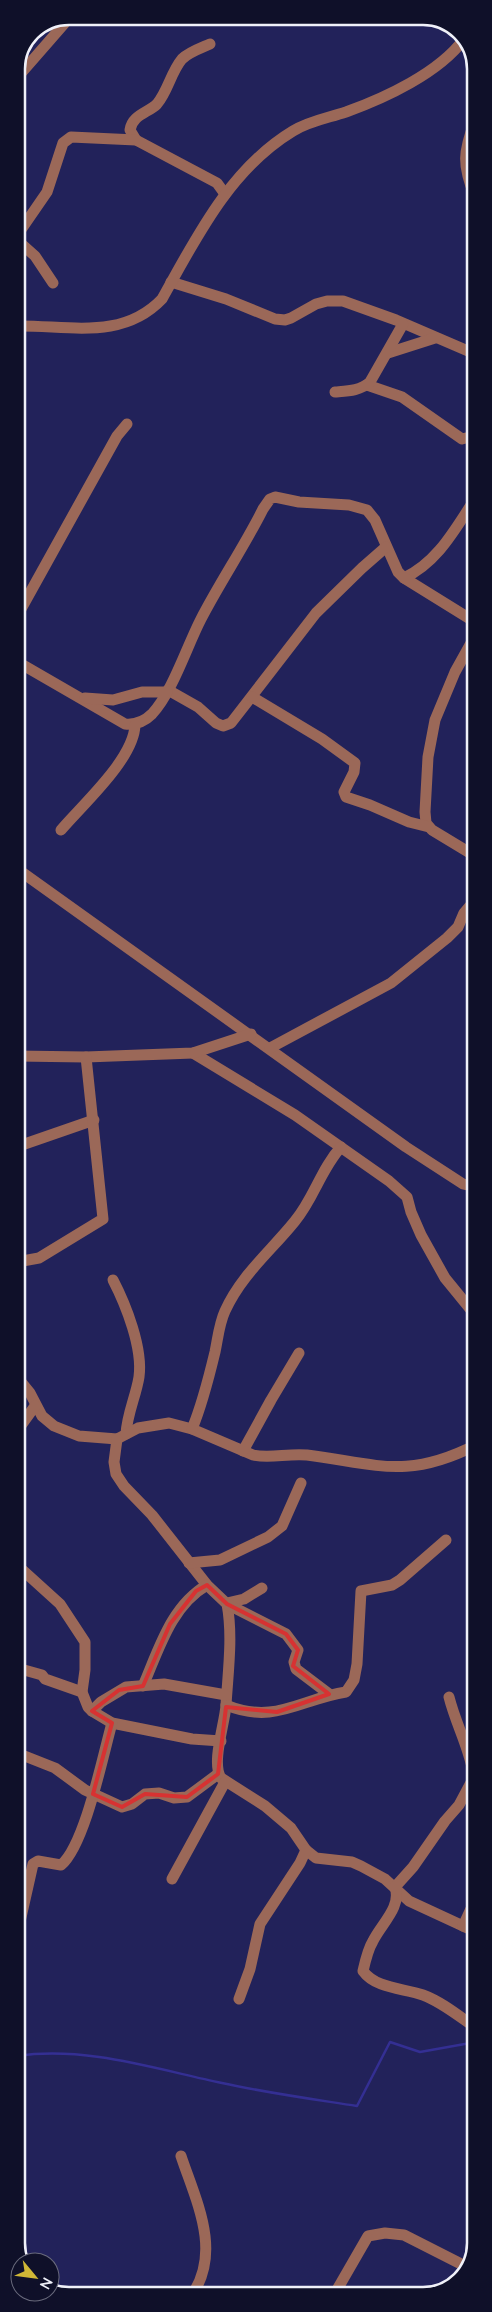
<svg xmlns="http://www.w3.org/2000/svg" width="492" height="2312" font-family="Lato,sans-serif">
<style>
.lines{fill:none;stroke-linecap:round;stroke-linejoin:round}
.stream{stroke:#342f93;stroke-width:2.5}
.minor{stroke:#9b6858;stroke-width:11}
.marked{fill:none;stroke:#d73232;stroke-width:4;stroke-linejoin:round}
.rim{fill:none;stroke:#f0f1f9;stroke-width:2.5}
</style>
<rect width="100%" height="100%" fill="#22225a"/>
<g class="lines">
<path class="stream" d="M 17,2056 C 86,2046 155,2069 222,2083 C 267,2093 312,2099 357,2106 L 390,2042 L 420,2052 L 476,2042"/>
<g class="minor">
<polyline points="16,79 71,16"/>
<path d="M 475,121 C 463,152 462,165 475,197"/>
<path d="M 136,140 L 130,130 C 132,115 148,113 157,104 C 168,91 171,72 182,59 C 189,52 201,48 210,44"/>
<polyline points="16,237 47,192 63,143 71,137 136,140 217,183 225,194"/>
<polyline points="16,239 35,256 53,283"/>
<polyline points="171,282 226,299 275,319 285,320 291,318 316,304 327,301 343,301 396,320 475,354"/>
<path d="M 16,326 C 68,325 122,341 162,299 C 196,238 230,169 293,131 C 309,121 328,118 346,112 C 385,98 439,73 464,39"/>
<polyline points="388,353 435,338"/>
<polyline points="367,385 402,397 462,439 470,437 475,432"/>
<path d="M 335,392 C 347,391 360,391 370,382 L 403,324"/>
<path d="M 404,578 C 438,562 455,529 475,499"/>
<polyline points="16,618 117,436 127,424"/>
<polyline points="475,636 455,672 435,720 428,757 425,812 426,823 432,830 475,856"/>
<path d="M 16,661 L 125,724 C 136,725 144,722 152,714 C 172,693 187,646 201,619 C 220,582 244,547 263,509 L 270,499 L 275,497 L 299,502 L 349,505 L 367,510 L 375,520 L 398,572 L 404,578 L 475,622"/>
<polyline points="168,690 198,707 216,723 223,726 231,723 316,613 362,568 386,547"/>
<polyline points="252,697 322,739 355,763 354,772 344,792 346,797 370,805 409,822 429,827"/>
<polyline points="85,698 113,700 142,692 167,692"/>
<path d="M 61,830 C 82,805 134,759 135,725"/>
<polyline points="16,868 406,1147 463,1184 476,1187"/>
<polyline points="16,1040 22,1056"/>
<polyline points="270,1048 391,983 447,938 458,927 464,913 475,900"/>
<polyline points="193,1053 295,1115 389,1181 407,1197 411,1212 421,1235 445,1278 476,1316"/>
<polyline points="16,1056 86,1057 193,1053 251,1034"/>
<polyline points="16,1147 94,1120"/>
<polyline points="17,1262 39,1258 103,1219 86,1057"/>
<path d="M 113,1280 C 126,1305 143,1348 139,1377 C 136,1396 127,1414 126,1434"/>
<path d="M 17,1377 L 30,1393 L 42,1416 L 54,1426 L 79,1436 L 117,1439 L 138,1428 L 169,1423 L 192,1429 L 253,1455 C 270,1459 288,1453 307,1455 C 377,1464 407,1480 476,1445"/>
<path d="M 192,1429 C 202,1405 209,1377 215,1352 C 218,1338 219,1324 225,1311 C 241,1275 271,1251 295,1221 C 314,1198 321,1169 341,1147"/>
<polyline points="17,1431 35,1406"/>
<path d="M 117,1439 L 114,1462 L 116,1474 L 124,1486 L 152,1515 L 207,1585 L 227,1604 C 233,1636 228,1672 226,1705 C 225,1723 211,1763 221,1778 L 265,1806 L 291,1828 L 306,1850 L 316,1858 L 352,1862 L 361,1866 L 385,1879 L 409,1901 L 476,1932"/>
<polyline points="243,1451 271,1400 299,1353"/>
<polyline points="189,1563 220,1560 268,1537 282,1526 301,1483"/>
<polyline points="17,1565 60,1604 85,1642 85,1670 82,1692 88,1707 92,1711 112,1723 192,1739 221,1741"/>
<polyline points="227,1603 244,1599 262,1588"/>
<polyline points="227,1604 286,1634 298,1650 294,1662 296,1669 329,1694"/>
<polyline points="17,1668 42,1675 45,1679 82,1692"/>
<path d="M 143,1686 C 159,1649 171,1606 207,1585"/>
<path d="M 449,1697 C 456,1725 470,1749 474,1777 L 459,1805 L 445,1821 L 413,1867 L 395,1887 C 402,1907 381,1924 373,1941 C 368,1949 365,1962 363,1971 C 376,1989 404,1988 423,1995 C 442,2002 460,2017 476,2028"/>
<path d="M 226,1705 C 275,1725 300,1699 346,1692 L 354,1680 L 357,1664 L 361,1591 L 392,1585 L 400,1580 L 446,1540"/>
<polyline points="92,1711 101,1702 126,1687 164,1684 226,1695"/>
<polyline points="17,1753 55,1768 85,1790 122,1807 132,1804 145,1794 159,1793 174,1798 187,1797 218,1774"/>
<polyline points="172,1879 225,1782"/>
<polyline points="463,1926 476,1898"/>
<path d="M 17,1935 L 33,1864 L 38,1861 L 61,1865 C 85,1845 103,1755 112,1723"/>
<polyline points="239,1999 250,1969 260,1924 300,1863 306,1850"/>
<path d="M 181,2156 C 196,2201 222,2251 192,2295"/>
<polyline points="334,2295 368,2236 385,2233 404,2235 467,2267"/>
</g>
</g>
<path class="marked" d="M 207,1585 L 227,1604 L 286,1634 L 298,1650 L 293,1666 L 329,1694 L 277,1712 L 226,1707 L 218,1774 L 187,1797 L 145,1794 L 122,1807 L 93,1794 L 112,1723 L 92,1711 L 119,1690 L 143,1686 L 170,1624 L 196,1591 Z"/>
<path d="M0 0H492V2312H0ZM69 25H423A44 44 0 0 1 467 69V2243A44 44 0 0 1 423 2287H69A44 44 0 0 1 25 2243V69A44 44 0 0 1 69 25Z" fill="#0f1029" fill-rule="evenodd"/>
<path class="rim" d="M69 25H423A44 44 0 0 1 467 69V2243A44 44 0 0 1 423 2287H69A44 44 0 0 1 25 2243V69A44 44 0 0 1 69 25Z"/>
<g transform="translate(35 2277) rotate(119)"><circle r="24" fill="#0f1029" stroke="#696a7c"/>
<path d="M0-4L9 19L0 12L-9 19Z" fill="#d0b736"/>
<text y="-8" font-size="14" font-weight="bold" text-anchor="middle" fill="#f0f1f9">N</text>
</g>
</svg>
